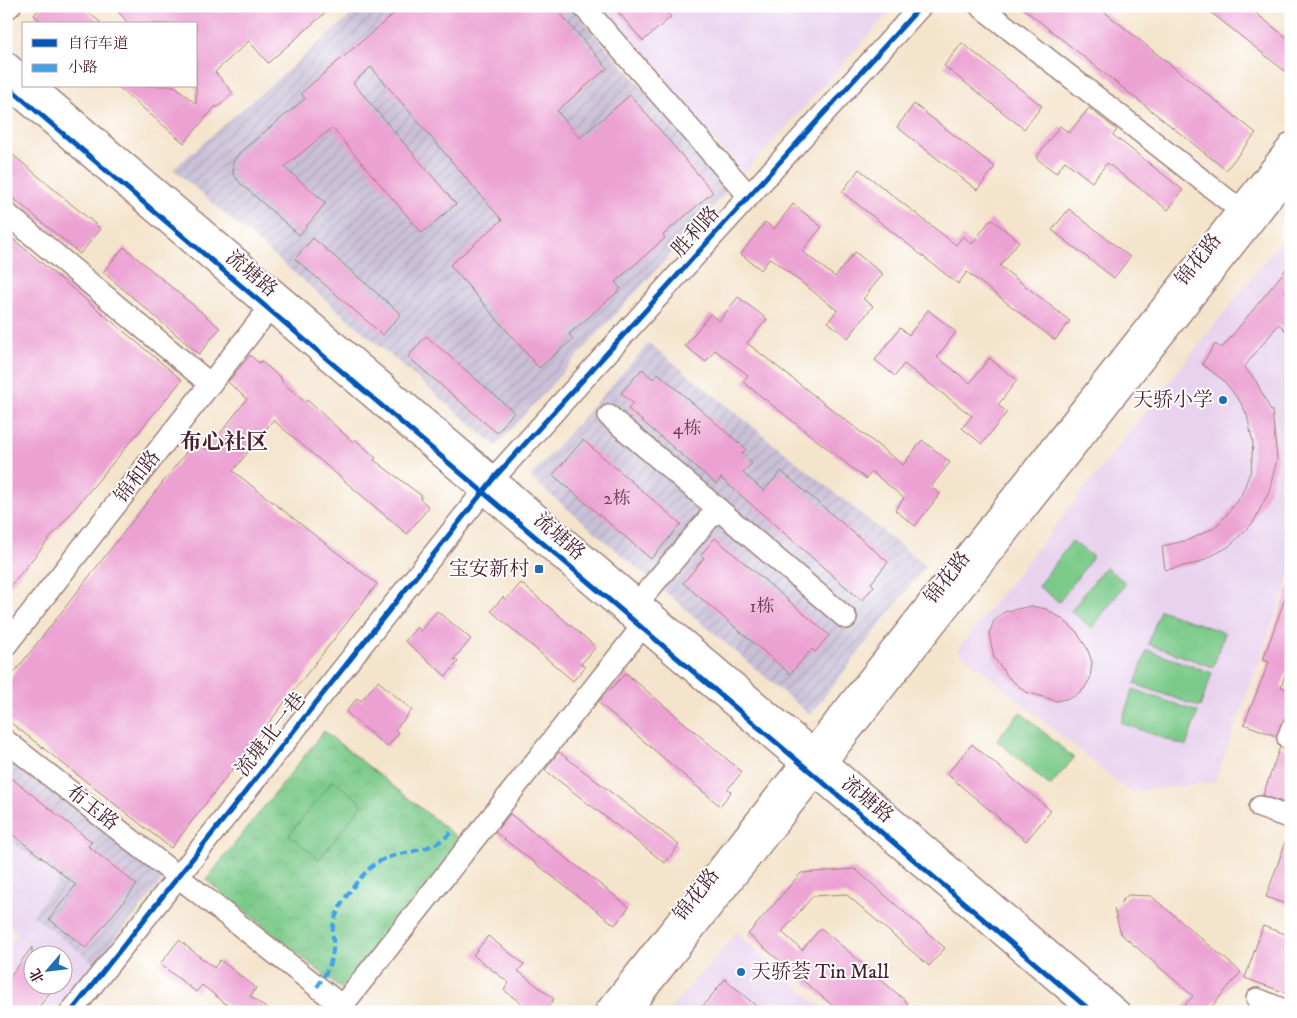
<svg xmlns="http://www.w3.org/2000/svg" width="1297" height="1018" font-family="'IM FELL DW Pica','Noto Serif SC',serif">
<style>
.built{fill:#e8d2ee;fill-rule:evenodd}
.industrial{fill:url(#industrial-furrows)}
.park{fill:url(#park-crowns);stroke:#63745a}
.garden{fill:#7cca8a;stroke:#63745a}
.building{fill:#eca1d3}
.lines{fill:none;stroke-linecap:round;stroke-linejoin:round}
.minor-casing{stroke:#9f827c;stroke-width:24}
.minor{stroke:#fff;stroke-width:21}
.quiet{stroke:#40a2eb;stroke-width:4;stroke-dasharray:8 4;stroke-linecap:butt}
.cycleway-casing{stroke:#fff;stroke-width:8}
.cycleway{stroke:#0057b8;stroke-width:5}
.poi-dot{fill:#1f6fb2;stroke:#fff;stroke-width:2}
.labels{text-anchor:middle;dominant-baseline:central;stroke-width:4;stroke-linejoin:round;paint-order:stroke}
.number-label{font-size:18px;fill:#724055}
.street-label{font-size:20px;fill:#4a1f2b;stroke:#fff}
.poi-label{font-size:20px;fill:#4a1f2b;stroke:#fff;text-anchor:end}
.quarter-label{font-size:22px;font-weight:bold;fill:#4a1f2b;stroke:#fff}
</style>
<defs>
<pattern id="industrial-furrows" width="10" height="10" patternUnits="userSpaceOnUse" patternTransform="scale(1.25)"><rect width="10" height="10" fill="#c9bfd7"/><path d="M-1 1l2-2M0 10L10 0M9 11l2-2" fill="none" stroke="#aea4b9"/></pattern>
<pattern id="park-crowns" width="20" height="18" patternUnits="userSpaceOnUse" patternTransform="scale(1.25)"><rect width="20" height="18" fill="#7cca8a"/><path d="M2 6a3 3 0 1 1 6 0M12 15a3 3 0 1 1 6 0" fill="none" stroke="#6dad77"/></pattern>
</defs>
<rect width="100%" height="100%" fill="#fff"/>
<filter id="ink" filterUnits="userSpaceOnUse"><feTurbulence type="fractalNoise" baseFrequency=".02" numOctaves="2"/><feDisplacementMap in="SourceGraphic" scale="10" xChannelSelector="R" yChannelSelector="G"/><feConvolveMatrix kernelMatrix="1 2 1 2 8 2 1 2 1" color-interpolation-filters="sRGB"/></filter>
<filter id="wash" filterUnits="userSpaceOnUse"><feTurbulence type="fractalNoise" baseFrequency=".0096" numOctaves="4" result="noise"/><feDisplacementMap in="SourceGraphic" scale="20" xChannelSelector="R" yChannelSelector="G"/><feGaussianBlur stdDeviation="1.12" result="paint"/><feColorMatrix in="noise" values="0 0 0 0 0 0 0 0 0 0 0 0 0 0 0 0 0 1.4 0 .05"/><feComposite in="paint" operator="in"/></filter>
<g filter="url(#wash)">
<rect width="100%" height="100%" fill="#f4e4cc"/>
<g class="built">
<polygon points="596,6 895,6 743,174"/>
<polygon points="1291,228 1291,572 1215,782 1130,792 957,650"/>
<path d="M 6,837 L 60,879 L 32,915 L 95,964 L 58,1012 L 6,1012 L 6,950 L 18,934 L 6,925 ZM 32,956 L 62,956 L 62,986 L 32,986 Z"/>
<polygon points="736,933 827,1012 668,1012"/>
</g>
<g class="industrial">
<polygon points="362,6 570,6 730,188 496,446 173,169"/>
<polygon points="649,343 926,566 810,715 530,477"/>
<polygon points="6,753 165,878 95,964 32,915 60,879 6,837"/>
</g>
<polygon class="park" points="324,731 462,841 343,990 206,880"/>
<g class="garden">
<polygon points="1072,541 1093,557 1059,602 1038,586"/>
<polygon points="1105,567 1126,583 1092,628 1071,611"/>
<polygon points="1160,610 1225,633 1213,667 1148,644"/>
<polygon points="1147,650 1212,673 1200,707 1135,684"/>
<polygon points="1133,689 1198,712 1186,746 1121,723"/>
<polygon points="1020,712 1074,758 1050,786 996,740"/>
<polygon points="333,780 363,804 319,859 289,835"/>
</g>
<g id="blocks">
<g class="building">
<polygon points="42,6 81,6 102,24 44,24 34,15"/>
<polygon points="113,6 333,6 268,63 249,41 215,72 233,93 217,108 216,106 184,143 117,86 175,86 196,104 196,24 129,24"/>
<polygon points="403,6 554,6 607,68 557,111 580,138 630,95 713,192 663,235 665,238 615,282 621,289 569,334 573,339 539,368 450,265 502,220 371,67 353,83 456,204 422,233 332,128 284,167 326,203 299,235 241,184 233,174 233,162 240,152 305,99 301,93"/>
<polygon points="613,6 662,6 671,17 643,41"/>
<polygon points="1020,6 1097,6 1256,133 1226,170"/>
<polygon points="1203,6 1247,6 1291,41 1291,76"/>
<polygon points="962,43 1042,106 1024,129 944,66"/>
<polygon points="914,104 995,167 977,190 897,127"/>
<polygon points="1089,108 1117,130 1113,135 1183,190 1168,210 1107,163 1092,182 1065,161 1056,173 1036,158 1060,126 1069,133"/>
<polygon points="6,149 101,229 80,254 6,192"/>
<polygon points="859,169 956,245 963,236 972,244 991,219 1019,241 1000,266 1070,321 1055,340 967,272 958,284 842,192"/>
<polygon points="793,204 822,227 802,251 835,277 855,252 883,274 863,299 873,306 848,338 828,322 837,310 770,258 761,270 741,254 765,222 774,229"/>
<polygon points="1069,209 1130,257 1114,278 1052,230"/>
<polygon points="313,238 401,314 383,335 295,259"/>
<polygon points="13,239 182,380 6,591 6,247"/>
<polygon points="124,247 220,328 199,354 103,272"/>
<polygon points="1291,263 1291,284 1285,291 1291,295 1291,336 1279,324 1244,367 1256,381 1271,411 1272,410 1277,459 1269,492 1253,523 1228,547 1198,563 1165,570 1162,546 1189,540 1214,528 1224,518 1241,496 1251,470 1253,443 1247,415 1241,403 1224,381 1202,364 1215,344 1222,348"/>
<polygon points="738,297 767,319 747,343 903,465 922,440 950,462 931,487 940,494 915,526 895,510 904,498 872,472 866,479 743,382 748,375 715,350 706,362 685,346 710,314 719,321"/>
<polygon points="928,310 956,332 937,357 970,383 989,358 1017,380 998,405 1007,412 982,444 962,428 972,416 904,364 895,376 875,360 900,328 909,335"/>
<polygon points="426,336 514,412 497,433 408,357"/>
<polygon points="250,355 259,363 261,361 282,379 281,381 305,402 307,400 353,442 355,439 376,458 374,460 422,496 420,499 429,507 407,534 273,420 233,471 377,584 171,848 6,719 6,683 195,441 207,450 247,399 228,382"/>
<polygon points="642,369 653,379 658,373 746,449 742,454 752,463 743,473 764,491 781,471 888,562 871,583 874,586 862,601 721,478 716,484 628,409 633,403 621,393"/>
<polygon points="583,440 681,524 651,559 553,475"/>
<polygon points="715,538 829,635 815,652 812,649 790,674 683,583 704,558 701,555"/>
<polygon points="521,583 596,647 581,664 585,667 573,681 491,611 503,597 506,600"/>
<polygon points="1289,587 1291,587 1291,659 1281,687 1291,691 1291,706 1276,736 1244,724 1269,662 1263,660"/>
<polygon points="1031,606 1046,609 1061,618 1076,631 1087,648 1092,662 1090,679 1084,689 1073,697 1057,701 1026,692 1009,678 994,658 989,633 994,621 1004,612"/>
<polygon points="437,611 471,639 454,659 458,662 446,676 405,641 417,627 420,631"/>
<polygon points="626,673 742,772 728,789 731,792 720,806 598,702"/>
<polygon points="378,681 412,710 395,730 399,733 387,747 346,712 357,698 361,701"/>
<polygon points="972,744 1051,811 1026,841 947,774"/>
<polygon points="1280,747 1291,751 1291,805 1263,795"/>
<polygon points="559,752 679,845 665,863 545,770"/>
<polygon points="6,774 92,842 88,846 137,885 86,948 49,919 76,885 6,829"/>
<polygon points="510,814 629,907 615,925 495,832"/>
<polygon points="1289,832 1291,832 1291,906 1266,897"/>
<polygon points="855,869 945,948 929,966 846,894 813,896 782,932 802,950 821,928 908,1003 900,1012 840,1012 748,934 801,873"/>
<polygon points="1128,895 1151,896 1241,972 1207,1012 1179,1012 1193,996 1121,934 1114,909"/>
<polygon points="1263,926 1291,936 1291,995 1245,978"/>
<polygon points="488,936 524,964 518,971 554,999 544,1012 532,1012 504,990 509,983 473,955"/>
<polygon points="179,940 214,968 220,960 256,988 250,996 271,1012 236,1012 202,985 196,992 160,964"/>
<polygon points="32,947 32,986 55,986 35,1012 6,1012 6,982"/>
<polygon points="725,979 763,1012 698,1012"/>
</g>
</g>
</g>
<g filter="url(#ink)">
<use href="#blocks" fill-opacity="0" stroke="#9f827c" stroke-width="1"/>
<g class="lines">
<defs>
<g id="minor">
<polyline points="583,6 749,196"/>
<polyline points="980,6 1239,209"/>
<polyline points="6,9 10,6"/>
<polyline points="6,62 24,77"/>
<polyline points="6,85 1092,1012"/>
<polyline points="35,86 1120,1012"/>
<polyline points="6,213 210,384"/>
<polyline points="609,416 846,618"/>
<polyline points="639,601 717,509"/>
<polyline points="6,645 269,309"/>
<polyline points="1291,730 1288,738 1291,739"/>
<polyline points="6,741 342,1006 642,627"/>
<polyline points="1260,807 1291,818"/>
<polyline points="1257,999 1289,1012"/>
<polyline points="71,1012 494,478 921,6"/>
<polyline points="605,1012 1291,143"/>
<polyline points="629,1012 1291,174"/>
</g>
</defs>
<use href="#minor" class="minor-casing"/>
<use href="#minor" class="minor"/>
<path class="quiet" d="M 317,987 C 325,975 332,964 333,949 C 334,940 331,930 334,922 C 339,904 354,884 367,871 C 390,846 427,859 451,832"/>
<defs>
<g id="cycleway">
<polyline points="6,85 1092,1012"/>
<polyline points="71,1012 494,478 921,6"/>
</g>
</defs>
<use href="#cycleway" class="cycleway-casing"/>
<use href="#cycleway" class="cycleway"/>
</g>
</g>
<g class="poi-dot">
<circle cx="1223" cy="400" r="5"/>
<rect x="534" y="564" width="10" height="10" rx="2.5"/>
<circle cx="741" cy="972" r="5"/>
</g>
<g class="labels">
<g class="number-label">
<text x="687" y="429">4栋</text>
<text x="617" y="499">2栋</text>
<text x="762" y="607">1栋</text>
</g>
<g class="street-label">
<text transform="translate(696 232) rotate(-48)">胜利路</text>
<text transform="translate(1199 260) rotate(-52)">锦花路</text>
<text transform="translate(251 274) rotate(40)">流塘路</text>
<text transform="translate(138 477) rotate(-52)">锦和路</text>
<text transform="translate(559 537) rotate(41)">流塘路</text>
<text transform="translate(948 578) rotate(-52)">锦花路</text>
<text transform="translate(271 735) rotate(-52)">流塘北一巷</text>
<text transform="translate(867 800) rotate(40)">流塘路</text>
<text transform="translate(92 808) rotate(38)">布玉路</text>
<text transform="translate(697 895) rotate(-52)">锦花路</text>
</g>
<g class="poi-label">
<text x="1213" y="400">天骄小学</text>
<text x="529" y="569">宝安新村</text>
<text x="751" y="972" text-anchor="start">天骄荟 Tin Mall</text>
</g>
<g class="quarter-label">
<text x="224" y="442">布心社区</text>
</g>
</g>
<rect width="1297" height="1018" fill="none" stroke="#fff" stroke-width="25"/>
<rect x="22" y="22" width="175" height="65" fill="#ffffff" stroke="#b7a5aa"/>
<rect x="32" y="39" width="25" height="8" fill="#0057b8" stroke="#b7a5aa"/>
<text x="68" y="48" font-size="15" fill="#4a1f2b">自行车道</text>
<rect x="32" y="64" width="25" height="8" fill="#40a2eb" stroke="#b7a5aa"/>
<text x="68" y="72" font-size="15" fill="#4a1f2b">小路</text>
<g transform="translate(48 970) rotate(242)"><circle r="24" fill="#ffffff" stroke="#b7a5aa"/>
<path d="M0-4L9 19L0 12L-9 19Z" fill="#1f6fb2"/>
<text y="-8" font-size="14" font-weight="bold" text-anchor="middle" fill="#4a1f2b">北</text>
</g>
</svg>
